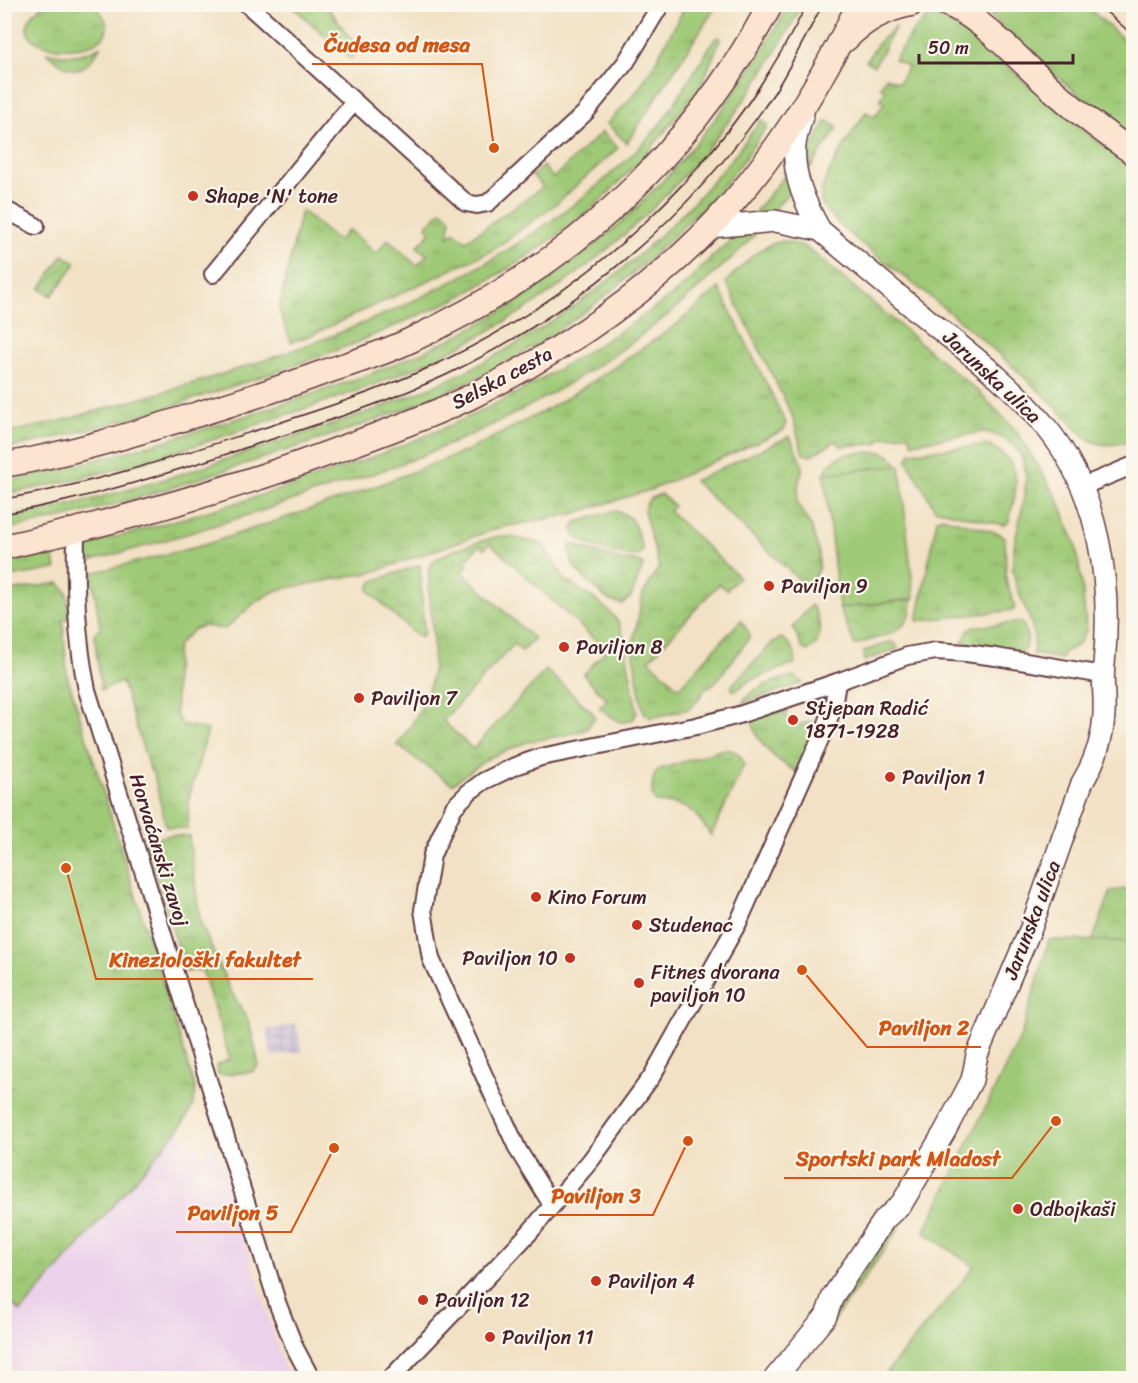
<svg xmlns="http://www.w3.org/2000/svg" width="1138" height="1383" font-family="Sriracha,sans-serif">
<style>
.built{fill:#ecd1ea}
.industrial{fill:url(#industrial-grid)}
.grass{fill:url(#grass-tufts);stroke:#747450;stroke-width:1.5}
.park{fill:url(#park-crowns);stroke:#747450;stroke-width:1.5}
.garden{fill:url(#garden-furrows);stroke:#747450;stroke-width:1.5}
.pitch{fill:#9ec976;stroke:#747450;stroke-width:1.5}
.lines{fill:none;stroke-linecap:round;stroke-linejoin:round}
.minor-casing{stroke:#633c42;stroke-width:20}
.tertiary-casing{stroke:#633c42;stroke-width:24}
.secondary-casing{stroke:#633c42;stroke-width:27}
.minor{stroke:#fff;stroke-width:16}
.tertiary{stroke:#fff;stroke-width:21}
.secondary{stroke:#fde4d1;stroke-width:24}
.tram{stroke:#4a1f2b;stroke-width:1.5}
.poi-dot{fill:#c8321e;stroke:#fbf7ec;stroke-width:2}
.labels{text-anchor:middle;dominant-baseline:central;stroke-width:4.5;stroke-linejoin:round;paint-order:stroke}
.poi-label{font-size:20px;fill:#4a1f2b;stroke:#fbf7ec;text-anchor:start}
.street-label{font-size:20px;fill:#4a1f2b;stroke:#fbf7ec}
.leader{fill:none;stroke:#d8530f;stroke-width:2}
.callout-dot{fill:#d8530f;stroke:#fbf7ec;stroke-width:2}
.callout-label{font-size:21px;text-anchor:middle;font-weight:bold;fill:#d8530f;stroke:#fbf7ec;stroke-width:4.5;stroke-linejoin:round;paint-order:stroke}
</style>
<defs>
<pattern id="industrial-grid" width="8" height="8" patternUnits="userSpaceOnUse" patternTransform="scale(1.5)"><rect width="8" height="8" fill="#cbbfd5"/><path d="M0 4h8M4 0v8" fill="none" stroke="#b0a4b7"/></pattern>
<pattern id="grass-tufts" width="24" height="20" patternUnits="userSpaceOnUse" patternTransform="scale(1.5)"><rect width="24" height="20" fill="#9ec976"/><path d="M3 7l-1-3M5 7V3M7 7l1-3M15 17l-1-3M17 17v-4M19 17l1-3" fill="none" stroke="#8aac66"/></pattern>
<pattern id="park-crowns" width="20" height="18" patternUnits="userSpaceOnUse" patternTransform="scale(1.5)"><rect width="20" height="18" fill="#9ec976"/><path d="M2 6a3 3 0 1 1 6 0M12 15a3 3 0 1 1 6 0" fill="none" stroke="#8aac66"/></pattern>
<pattern id="garden-furrows" width="10" height="10" patternUnits="userSpaceOnUse" patternTransform="scale(1.5)"><rect width="10" height="10" fill="#9ec976"/><path d="M-1 1l2-2M0 10L10 0M9 11l2-2" fill="none" stroke="#8aac66"/></pattern>
</defs>
<rect width="100%" height="100%" fill="#fbf7ec"/>
<filter id="ink" filterUnits="userSpaceOnUse"><feTurbulence type="fractalNoise" baseFrequency=".0167" numOctaves="2"/><feDisplacementMap in="SourceGraphic" scale="12" xChannelSelector="R" yChannelSelector="G"/><feConvolveMatrix kernelMatrix="1 2 1 2 8 2 1 2 1" color-interpolation-filters="sRGB"/></filter>
<filter id="wash" filterUnits="userSpaceOnUse"><feTurbulence type="fractalNoise" baseFrequency=".008" numOctaves="4" result="noise"/><feDisplacementMap in="SourceGraphic" scale="24" xChannelSelector="R" yChannelSelector="G"/><feGaussianBlur stdDeviation="1.35" result="paint"/><feColorMatrix in="noise" values="0 0 0 0 0 0 0 0 0 0 0 0 0 0 0 0 0 1.4 0 .05"/><feComposite in="paint" operator="in"/></filter>
<g filter="url(#wash)">
<rect width="100%" height="100%" fill="#f2e1c4"/>
<polygon class="built" points="4,599 63,619 67,675 195,1087 194,1106 179,1129 181,1136 202,1155 216,1147 282,1362 291,1378 5,1378"/>
<polygon class="industrial" points="296,1024 302,1051 272,1057 267,1030"/>
<g class="grass">
<path d="M 42,5 L 94,5 C 148,56 15,62 28,23 C 30,16 38,10 42,5 Z"/>
<polygon points="291,5 326,5 359,50 350,59"/>
<polygon points="686,5 717,5 627,143 607,124 637,91 652,68"/>
<path d="M 789,5 L 802,5 C 717,168 588,291 419,366 C 370,388 318,404 268,421 C 182,451 94,479 5,494 L 5,482 C 91,463 174,439 258,412 C 316,393 374,375 429,349 C 590,275 704,158 789,5 Z"/>
<path d="M 981,5 L 1085,5 L 1133,48 L 1133,138 C 1080,97 1027,54 981,5 Z"/>
<path d="M 933,16 C 971,29 996,57 1026,82 C 1060,112 1097,140 1133,168 L 1133,441 C 1115,445 1103,448 1086,438 C 1021,369 951,312 876,255 C 864,245 823,215 821,201 C 817,183 855,129 866,112 L 875,117 L 884,103 L 880,100 L 885,90 L 880,87 L 886,77 L 899,83 L 908,66 L 894,60 C 904,46 916,20 933,16 Z"/>
<polygon points="896,26 874,66 866,61 880,41"/>
<path d="M 719,37 L 721,38 L 700,88 L 642,159 L 601,200 L 561,233 L 514,265 L 458,298 L 356,343 L 279,371 L 157,411 L 80,432 L 5,449 L 5,433 C 58,423 111,407 163,392 C 334,343 510,275 639,148 C 668,120 692,73 715,39 Z"/>
<path d="M 101,46 C 82,79 71,74 46,52 C 66,57 83,57 101,46 Z"/>
<path d="M 761,120 L 768,126 C 755,143 744,161 730,177 C 715,196 697,213 680,230 C 616,293 541,349 459,386 C 393,417 323,438 254,461 C 172,488 90,515 5,529 L 5,518 C 93,503 178,476 262,447 C 330,425 398,404 462,373 C 560,325 649,256 719,174 C 734,157 747,138 761,120 Z"/>
<polygon points="827,120 838,128 808,171 810,150"/>
<polygon points="602,132 618,148 556,204 491,251 309,336 291,342 279,310 301,210 338,241 349,229 376,254 388,239 417,266 427,255 417,247 431,232 426,226 442,210 451,219 448,236 455,232 466,241 543,187 532,175 543,166 553,178"/>
<polygon points="786,174 789,175 790,191 773,211 755,212"/>
<path d="M 758,230 C 750,244 716,271 703,284 C 626,356 524,415 426,454 C 387,470 346,483 306,496 C 233,521 159,543 84,563 L 82,561 L 79,547 C 234,505 403,459 543,378 C 588,352 634,324 676,292 C 696,277 711,253 733,240 C 740,235 749,233 758,230 Z"/>
<path d="M 784,241 L 802,245 L 810,250 L 980,393 L 1017,432 L 1058,499 L 1076,546 L 1083,594 L 1086,631 L 1078,645 L 1063,653 L 1061,659 L 1033,654 C 1040,623 1016,600 1013,570 C 1009,522 1059,448 985,432 L 912,443 L 909,434 L 882,438 L 877,444 L 840,446 L 838,442 L 834,442 L 810,456 L 803,454 L 792,415 L 726,282 C 743,265 759,244 784,241 Z"/>
<polygon points="719,288 786,423 784,430 653,489 572,514 498,528 373,572 277,590 257,601 225,629 204,626 194,629 177,646 175,674 176,715 182,724 208,730 189,798 188,829 166,827 154,775 149,768 122,682 101,690 94,633 100,628 92,573 204,545 350,496 469,450 552,407 592,382 676,325"/>
<polygon points="790,436 803,467 799,481 797,503 812,528 819,553 819,567 809,589 694,481"/>
<path d="M 987,445 C 1026,461 1017,491 1008,523 L 1003,525 L 935,509 L 907,460 L 911,452 Z"/>
<path d="M 882,452 L 889,455 L 898,465 L 824,474 C 833,449 861,453 882,452 Z"/>
<path d="M 661,494 L 674,506 L 669,511 L 739,577 L 727,590 L 719,584 L 649,660 L 679,688 L 741,620 L 749,633 L 749,638 L 719,678 L 714,684 L 705,689 L 698,700 L 689,709 L 651,718 L 644,712 L 642,706 L 632,648 L 643,594 L 659,567 L 644,511 C 645,500 652,497 661,494 Z"/>
<path d="M 615,511 C 636,514 637,533 643,550 L 639,555 C 623,559 587,546 574,535 L 573,527 L 577,522 Z"/>
<polygon points="942,517 998,533 1005,537 1006,581 1015,607 1014,610 917,621 937,519"/>
<path d="M 499,536 L 516,538 L 542,544 L 565,580 L 597,601 L 613,615 L 619,624 L 624,639 L 637,712 C 635,721 628,722 620,722 L 599,708 L 607,699 L 583,675 L 606,650 L 490,543 L 484,549 L 480,545 L 465,561 L 468,565 L 462,572 L 534,639 L 522,651 L 514,644 L 443,721 L 473,749 L 546,670 L 593,713 L 595,717 L 587,729 L 576,733 L 527,742 L 489,758 L 452,784 L 397,745 C 412,726 429,698 432,674 C 437,639 427,603 429,567 C 436,552 483,541 499,536 Z"/>
<polygon points="572,544 616,559 641,562 643,566 631,597 622,604 611,601 606,598 578,572 572,563 569,549"/>
<polygon points="53,553 56,569 5,578 5,562"/>
<polygon points="420,565 424,633 421,637 413,633 369,591 369,587 373,581"/>
<path d="M 59,583 L 67,592 L 69,619 L 63,620 L 67,675 L 195,1087 C 196,1104 189,1115 179,1129 L 21,1312 L 4,1297 L 5,592 Z"/>
<path d="M 912,600 C 912,635 883,635 855,645 L 839,608 Z"/>
<path d="M 811,605 C 818,611 822,632 818,640 C 816,646 812,648 807,651 L 802,648 L 793,627 Z"/>
<path d="M 1021,622 L 1024,625 C 1027,634 1030,645 1022,653 L 962,643 L 968,631 L 974,627 Z"/>
<path d="M 781,638 C 790,643 799,654 794,664 L 750,680 L 736,691 L 732,690 L 732,685 L 773,642 Z"/>
<polygon points="888,642 895,643 898,649 864,661 863,653 866,651"/>
<path d="M 796,677 L 803,683 L 743,703 C 746,690 783,676 796,677 Z"/>
<path d="M 790,706 L 785,716 L 795,725 L 812,722 L 813,736 L 797,772 C 776,760 755,744 752,719 Z"/>
<path d="M 724,749 C 736,750 741,754 744,765 L 711,836 C 694,808 687,804 655,802 C 650,792 651,778 658,770 Z"/>
<polygon points="169,835 189,836 200,921 230,989 249,1022 258,1061 259,1065 252,1072 218,1075 217,1065 230,1059 202,970 186,972 145,844 148,841"/>
<polygon points="897,1222 899,1225 897,1231 866,1276 806,1358 805,1356"/>
</g>
<polygon class="park" points="1133,888 1133,974 1081,972 1111,891"/>
<polygon class="garden" points="63,255 76,263 52,296 40,289"/>
<g class="pitch">
<polygon points="900,465 914,599 839,608 824,474"/>
<polygon points="1049,940 1133,941 1133,1378 882,1378 974,1267 924,1232 1021,1036"/>
</g>
</g>
<g filter="url(#ink)">
<g class="lines">
<defs>
<g id="minor">
<polyline points="247,4 466,203 477,205 488,203 585,113 626,62 661,4"/>
<polyline points="4,209 36,226"/>
<polyline points="213,274 354,102"/>
<polyline points="1081,487 1134,465"/>
<path d="M 76,531 C 75,585 76,638 87,690 L 278,1305 L 295,1348 L 311,1378"/>
<polyline points="552,1205 518,1150 431,959 423,910 432,855 454,807 469,792 484,781 515,766 541,757 696,726 739,715 837,682 907,656 936,651 966,653 996,657 1103,675"/>
<polyline points="391,1378 529,1233 591,1160 652,1076 739,921 826,726 833,708 837,682"/>
</g>
<g id="tertiary">
<polyline points="710,227 775,221 820,230"/>
<path d="M 775,1378 L 826,1316 L 833,1296 L 884,1220 L 902,1203 L 945,1131 L 972,1080 L 977,1055 L 1031,928 L 1082,783 C 1094,763 1103,739 1104,715 C 1105,698 1102,681 1104,665 C 1112,583 1100,493 1046,427 C 1016,389 977,359 939,329 C 899,296 859,263 820,230 C 806,205 792,175 795,145 C 796,135 800,124 803,113"/>
</g>
<g id="secondary">
<path d="M 947,4 C 982,17 1025,66 1054,91 C 1079,113 1106,134 1134,153"/>
<path d="M 846,39 C 864,20 885,9 911,4"/>
<path d="M 4,465 C 75,453 143,431 211,410 C 249,399 285,386 322,373 C 351,363 382,354 409,341 C 568,268 687,158 771,4"/>
<path d="M 4,547 C 120,521 234,489 345,447 C 386,432 428,417 468,398 C 566,350 663,284 734,201 C 786,141 825,75 859,4"/>
</g>
</defs>
<use href="#minor" class="minor-casing"/>
<use href="#tertiary" class="tertiary-casing"/>
<use href="#secondary" class="secondary-casing"/>
<use href="#minor" class="minor"/>
<use href="#tertiary" class="tertiary"/>
<use href="#secondary" class="secondary"/>
<g class="tram">
<polyline points="1097,4 1134,36"/>
<polyline points="1117,4 1134,19"/>
<path d="M 4,499 C 88,485 171,458 251,432 C 309,413 368,395 423,370 C 588,297 726,167 807,4"/>
<path d="M 4,514 C 90,498 174,472 257,444 C 320,424 385,403 446,375 C 577,312 693,215 774,93 C 792,64 807,34 823,4"/>
</g>
</g>
</g>
<g class="poi-dot">
<circle cx="193" cy="196" r="6"/>
<circle cx="769" cy="586" r="6"/>
<circle cx="564" cy="647" r="6"/>
<circle cx="359" cy="698" r="6"/>
<circle cx="793" cy="720" r="6"/>
<circle cx="890" cy="777" r="6"/>
<circle cx="536" cy="897" r="6"/>
<circle cx="637" cy="925" r="6"/>
<circle cx="570" cy="958" r="6"/>
<circle cx="639" cy="983" r="6"/>
<circle cx="1018" cy="1209" r="6"/>
<circle cx="596" cy="1281" r="6"/>
<circle cx="423" cy="1300" r="6"/>
<circle cx="490" cy="1337" r="6"/>
</g>
<g class="labels">
<g class="poi-label">
<text x="205" y="196">Shape 'N' tone</text>
<text x="781" y="586">Paviljon 9</text>
<text x="576" y="647">Paviljon 8</text>
<text x="371" y="698">Paviljon 7</text>
<text x="805" y="708">Stjepan Radić<tspan x="805" dy="23">1871-1928</tspan></text>
<text x="902" y="777">Paviljon 1</text>
<text x="548" y="897">Kino Forum</text>
<text x="649" y="925">Studenac</text>
<text x="558" y="958" text-anchor="end">Paviljon 10</text>
<text x="651" y="972">Fitnes dvorana<tspan x="651" dy="23">paviljon 10</tspan></text>
<text x="1030" y="1209">Odbojkaši</text>
<text x="608" y="1281">Paviljon 4</text>
<text x="435" y="1300">Paviljon 12</text>
<text x="502" y="1337">Paviljon 11</text>
</g>
<g class="street-label">
<text transform="translate(992 377) rotate(43)">Jarunska ulica</text>
<text transform="translate(502 378) rotate(-28)">Selska cesta</text>
<text transform="translate(159 850) rotate(73)">Horvaćanski zavoj</text>
<text transform="translate(1032 920) rotate(-69)">Jarunska ulica</text>
</g>
</g>
<path class="leader" d="M494 148L482 64H312M66 868L96 979H313M802 970L867 1047H981M1056 1121L1012 1178H784M688 1141L653 1215H539M334 1148L291 1232H176"/>
<g class="callout-dot">
<circle cx="494" cy="148" r="6"/>
<circle cx="66" cy="868" r="6"/>
<circle cx="802" cy="970" r="6"/>
<circle cx="1056" cy="1121" r="6"/>
<circle cx="688" cy="1141" r="6"/>
<circle cx="334" cy="1148" r="6"/>
</g>
<g class="callout-label">
<text x="397" y="52">Čudesa od mesa</text>
<text x="205" y="967">Kineziološki fakultet</text>
<text x="924" y="1035">Paviljon 2</text>
<text x="898" y="1166">Sportski park Mladost</text>
<text x="596" y="1203">Paviljon 3</text>
<text x="233" y="1220">Paviljon 5</text>
</g>
<rect width="1138" height="1383" fill="none" stroke="#fbf7ec" stroke-width="24"/>
<path d="M919 54v9h154v-9" fill="none" stroke="#4a1f2b" stroke-width="3"/>
<text x="928" y="54" font-size="18" fill="#4a1f2b" stroke="#fbf7ec" stroke-width="4.5" paint-order="stroke">50 m</text>
</svg>
